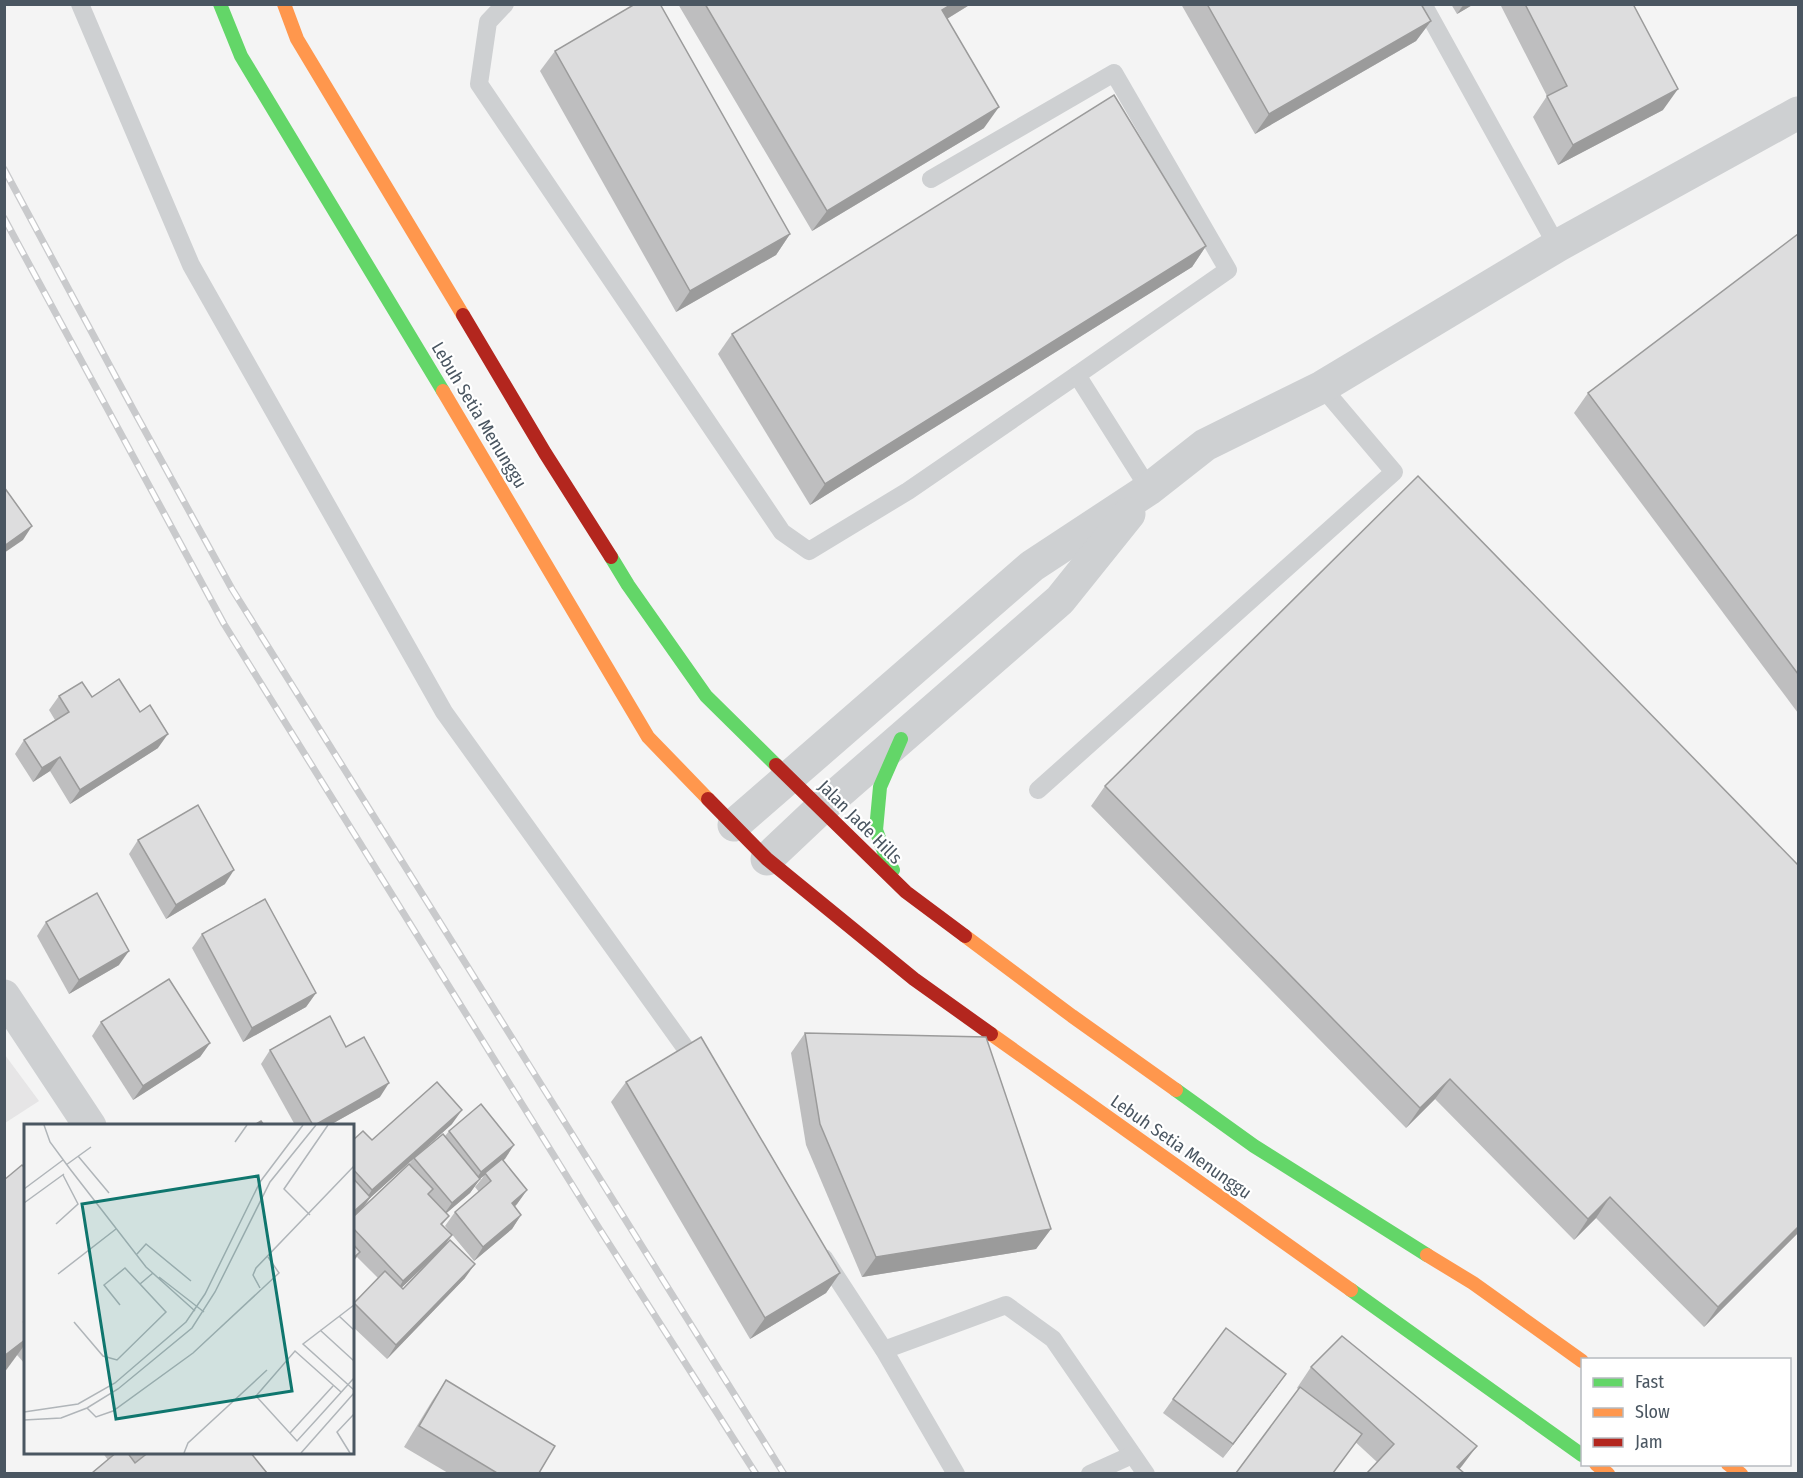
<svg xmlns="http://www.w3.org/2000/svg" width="1803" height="1478" font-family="'Fira Sans Condensed',sans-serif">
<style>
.education{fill:#e6e5e6}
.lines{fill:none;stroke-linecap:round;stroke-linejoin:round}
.lane{stroke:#ced0d2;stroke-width:18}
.street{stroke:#ced0d2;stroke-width:33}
.fast{stroke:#63d668;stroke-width:14}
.slow{stroke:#ff974d;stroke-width:14}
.jam{stroke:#b3261e;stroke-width:14}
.rail-casing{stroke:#c9cacc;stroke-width:7}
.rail{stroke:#fff;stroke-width:4.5;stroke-dasharray:14;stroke-linecap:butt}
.wall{fill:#bebebf;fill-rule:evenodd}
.shaded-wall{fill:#9b9b9b}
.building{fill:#ddddde;stroke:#9b9b9b;stroke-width:1.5}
.labels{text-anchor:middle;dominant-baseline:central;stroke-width:4.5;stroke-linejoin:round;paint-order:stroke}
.street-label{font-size:18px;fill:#4a5661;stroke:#fff}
.inset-road{fill:none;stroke:#b0b5b9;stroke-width:1.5}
.view{fill:#0f766e;fill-opacity:0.15;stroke:#0f766e;stroke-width:3}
.inset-edge{fill:none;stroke:#4a5661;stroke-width:3}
</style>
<rect width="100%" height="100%" fill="#f4f4f4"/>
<polygon class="education" points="5,1055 39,1101 5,1123 4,1123"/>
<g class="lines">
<g class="lane">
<polyline points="80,4 191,265 444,712 699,1067"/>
<polyline points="505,4 488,22 479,84 782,532 809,551 908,491 1077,375 1149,489"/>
<polyline points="1423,4 1557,246"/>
<polyline points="931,179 1114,73 1228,270 1077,375"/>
<polyline points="1038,790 1394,472 1322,387"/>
<polyline points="824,1258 884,1350 956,1474"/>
<polyline points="884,1350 1006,1305 1053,1339 1146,1474"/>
<polyline points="1090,1474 1132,1455"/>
</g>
<g class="street">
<polyline points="734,825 1032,566 1149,489 1205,445 1322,387 1557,246 1798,113"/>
<polyline points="767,859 821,808 1060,600 1129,514"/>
<polyline points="4,996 90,1126"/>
</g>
<g class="fast">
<polyline points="220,4 241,56 443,391"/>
<polyline points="611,557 628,585 706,696 776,765"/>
<polyline points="893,870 886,857 876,830 880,787 901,739"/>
<polyline points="1176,1090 1254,1146 1427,1255"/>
<polyline points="1351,1290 1582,1455"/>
</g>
<g class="slow">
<polyline points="284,4 297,39 463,315"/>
<polyline points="443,391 648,737 708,799"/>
<polyline points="965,936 1072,1016 1176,1090"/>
<polyline points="991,1034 1351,1290"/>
<polyline points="1427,1255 1473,1283 1582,1361"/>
<polyline points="1596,1464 1608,1474"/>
<polyline points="1728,1464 1741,1474"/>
</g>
<g class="jam">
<polyline points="463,315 545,453 611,557"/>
<polyline points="776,765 906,892 965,936"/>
<polyline points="708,799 767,859 914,979 991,1034"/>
</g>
<defs>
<g id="rail">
<polyline points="4,169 133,409 232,589 784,1474"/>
<polyline points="4,218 224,624 597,1225 756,1474"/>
</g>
</defs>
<use href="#rail" class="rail-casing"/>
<use href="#rail" class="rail"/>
</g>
<g class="wall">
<polygon points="678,4 971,4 947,19 984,128 812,231"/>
<polygon points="1181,4 1421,4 1431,21 1416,41 1255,134"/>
<polygon points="1451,4 1474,4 1457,14"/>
<polygon points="1500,4 1633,4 1663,110 1558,165 1533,117 1547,96"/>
<polygon points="555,51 790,234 776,255 676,312 540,71"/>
<polygon points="1798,234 1798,713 1574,413 1588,393"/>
<polygon points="1206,246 1192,267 810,505 718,354 732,334"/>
<polygon points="59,696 92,697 158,748 70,804 50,771 33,782 15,754 24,740 55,720 49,710"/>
<polygon points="1105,786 1798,1233 1704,1327 1596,1218 1574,1240 1435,1099 1406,1128 1091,806"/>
<polygon points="138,840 225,884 166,919 129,854"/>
<polygon points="46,922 119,965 69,994 37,936"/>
<polygon points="202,934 316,993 306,1007 243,1042 192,948"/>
<polygon points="101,1022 210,1043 200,1057 133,1100 92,1036"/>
<polygon points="805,1033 1051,1229 1036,1249 862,1277 806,1145 791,1053"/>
<polygon points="346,1047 380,1097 330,1125 295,1125 261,1064 270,1050"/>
<polygon points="626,1082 840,1273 826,1293 750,1339 611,1102"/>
<path d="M 452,1124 L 370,1198 L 362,1209 L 409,1164 L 414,1158 L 445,1136 L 449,1131 L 514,1145 L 503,1160 L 527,1190 L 517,1204 L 515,1207 L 521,1215 L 512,1229 L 474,1261 L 445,1226 L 455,1212 L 479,1192 L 475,1187 L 484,1176 L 480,1179 L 470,1193 L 446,1213 L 449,1216 L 442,1225 L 452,1235 L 443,1247 L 465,1278 L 387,1359 L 352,1326 L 352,1305 L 378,1278 L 357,1257 L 352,1263 L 352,1141 L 372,1140 ZM 435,1256 L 403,1289 L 401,1288 Z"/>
<polygon points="26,1169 26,1365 17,1355"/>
<polygon points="1311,1367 1462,1466 1377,1462 1297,1388"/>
<polygon points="1286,1374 1223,1458 1163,1413 1173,1399"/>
<polygon points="446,1380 539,1473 448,1473 404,1447 432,1401"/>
<polygon points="102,1452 250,1452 92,1473 108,1460"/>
</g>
<g class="shaded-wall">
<polygon points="952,4 971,4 927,31 942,10"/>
<polygon points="1464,4 1474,4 1457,14"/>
<polygon points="1431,21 1416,41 1255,134 1269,114"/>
<polygon points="1678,89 1663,110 1558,165 1573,145"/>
<polygon points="999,107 984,128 812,231 827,211"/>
<polygon points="790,234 776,255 676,312 690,291"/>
<polygon points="1206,246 1192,267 810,505 825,484"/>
<polygon points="32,526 23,540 4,553 4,546"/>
<polygon points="168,734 158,748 70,804 80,790"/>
<polygon points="60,757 50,771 33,782 42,768"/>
<polygon points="234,870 225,884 166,919 176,905"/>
<polygon points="129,951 119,965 69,994 79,980"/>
<polygon points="316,993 306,1007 243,1042 252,1028"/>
<polygon points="210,1043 200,1057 133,1100 143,1086"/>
<polygon points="1450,1079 1435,1099 1406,1128 1420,1108"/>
<polygon points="389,1083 380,1097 330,1125 315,1125"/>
<polygon points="462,1110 452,1124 370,1198 360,1211 352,1218 352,1213 363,1203 372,1190"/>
<polygon points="514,1145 505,1159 471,1186 481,1172"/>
<polygon points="480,1179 470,1193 442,1217 452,1203"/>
<polygon points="527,1190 517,1204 502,1217 512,1203"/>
<polygon points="1610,1197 1596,1218 1574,1240 1588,1219"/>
<polygon points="521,1215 512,1229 474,1261 483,1247"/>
<polygon points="1798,1227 1798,1233 1704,1327 1718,1307"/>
<polygon points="1051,1229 1036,1249 862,1277 876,1257"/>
<polygon points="452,1235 442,1249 394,1295 403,1281"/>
<polygon points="360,1252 352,1263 352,1259"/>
<polygon points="475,1264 465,1278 387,1359 396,1345"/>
<polygon points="840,1273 826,1293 750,1339 765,1318"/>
<polygon points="26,1321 26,1343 4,1373 4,1350"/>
<polygon points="1286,1374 1276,1388 1223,1458 1233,1444"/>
<polygon points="1477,1446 1462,1466 1456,1473 1457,1467"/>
</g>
<g class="building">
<polygon points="635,4 660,4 790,234 690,291 555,51"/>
<polygon points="705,4 952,4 942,10 999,107 827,211"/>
<polygon points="1207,4 1421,4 1431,21 1269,114"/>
<polygon points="1525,4 1633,4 1678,89 1573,145 1547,96 1567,86"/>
<polygon points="1114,95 1206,246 825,484 732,334"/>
<polygon points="1798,234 1798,674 1588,393"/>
<polygon points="1418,476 1798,865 1798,1227 1718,1307 1610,1197 1588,1219 1450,1079 1420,1108 1105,786"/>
<polygon points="4,487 32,526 4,546"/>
<polygon points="119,679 140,712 150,705 168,734 80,790 60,757 42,768 24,740 69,712 59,696 82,682 92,697"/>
<polygon points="198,805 234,870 176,905 138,840"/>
<polygon points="97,893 129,951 79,980 46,922"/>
<polygon points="265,899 316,993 252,1028 202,934"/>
<polygon points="169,979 210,1043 143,1086 101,1022"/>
<polygon points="330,1016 346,1047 364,1037 389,1083 315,1125 313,1125 270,1050"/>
<polygon points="805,1033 986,1037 1051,1229 876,1257 820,1124"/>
<polygon points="701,1037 840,1273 765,1318 626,1082"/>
<polygon points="437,1082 462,1110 372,1190 352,1168 352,1141 363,1131 372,1140"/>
<polygon points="481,1104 514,1145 481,1172 449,1131"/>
<polygon points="261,1121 264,1125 254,1125"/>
<polygon points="443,1134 480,1179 452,1203 414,1158"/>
<polygon points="502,1159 527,1190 512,1203 521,1215 483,1247 455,1212 491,1181 485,1173"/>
<polygon points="409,1164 433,1189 428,1194 449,1216 441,1224 452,1235 403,1281 352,1227 352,1218"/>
<polygon points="22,1165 26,1169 26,1321 24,1322 26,1323 26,1339 4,1356 4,1180"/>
<polygon points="352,1177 370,1197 352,1213"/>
<polygon points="450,1240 475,1264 396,1345 354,1303 385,1271 403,1289"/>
<polygon points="352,1243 360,1252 352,1259"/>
<polygon points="1226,1328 1286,1374 1233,1444 1173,1399"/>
<polygon points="1342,1336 1477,1446 1457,1467 1464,1473 1367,1473 1394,1444 1311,1367"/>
<polygon points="446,1380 555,1446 539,1473 497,1473 419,1426"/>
<polygon points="1300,1387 1362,1434 1333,1473 1236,1473"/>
<polygon points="117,1452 127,1452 135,1463 149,1452 250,1452 267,1473 92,1473"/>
</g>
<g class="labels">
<g class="street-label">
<text transform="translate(479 415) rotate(59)">Lebuh Setia Menunggu</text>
<text transform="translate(860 822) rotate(45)">Jalan Jade Hills</text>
<text transform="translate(1181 1147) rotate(35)">Lebuh Setia Menunggu</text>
</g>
</g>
<g transform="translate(24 1124)">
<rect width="330" height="330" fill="#f4f4f4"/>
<path class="inset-road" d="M 20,1 L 26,18 L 46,45 L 122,143 L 171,187M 211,18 L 223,1M 54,32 L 85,69M 42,41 L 67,23M 0,65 L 39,36M 0,79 L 40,50M 286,91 L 260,65 L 304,1M 32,100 L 54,80 L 39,51M 113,130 L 122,120 L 167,157M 34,150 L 92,105M 135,153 L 180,188M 236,164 L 229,151 L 232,144 L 330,42M 96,181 L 80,161 L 101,144 L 116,160M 330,181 L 279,220 L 330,266M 315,192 L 330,206M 50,198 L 79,232 L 93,236 L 142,188 L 116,160 L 129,149M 296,206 L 330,237M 317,268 L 271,227 L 232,272 L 273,317 L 293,295 L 330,254M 63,284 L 72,293 L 89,287 L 169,229 L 255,149 L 244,133M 0,288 L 54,280 L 91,259 L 162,198 L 181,170 L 236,58 L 279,1M 0,296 L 37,294 L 63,284 L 94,265 L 168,204 L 191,168 L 246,58 L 292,1M 266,309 L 309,262M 160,329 L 164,319 L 243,246M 277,329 L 330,269M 326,329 L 313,308 L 330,290"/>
<path class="view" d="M 234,52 L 268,267 L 92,295 L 58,80 Z"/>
<rect width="330" height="330" class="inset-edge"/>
</g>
<rect width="1803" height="1478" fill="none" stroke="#4a5661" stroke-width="12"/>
<rect x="1581" y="1358" width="210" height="108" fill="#ffffff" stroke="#b7bbc0" stroke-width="1.5"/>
<rect x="1593" y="1378" width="30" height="9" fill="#63d668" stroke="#b7bbc0" stroke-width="1.5"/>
<text x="1635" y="1388" font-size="18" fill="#4a5661">Fast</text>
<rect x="1593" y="1408" width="30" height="9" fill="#ff974d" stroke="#b7bbc0" stroke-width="1.5"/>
<text x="1635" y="1418" font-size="18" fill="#4a5661">Slow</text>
<rect x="1593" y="1438" width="30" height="9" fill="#b3261e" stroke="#b7bbc0" stroke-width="1.5"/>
<text x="1635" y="1448" font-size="18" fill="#4a5661">Jam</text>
</svg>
